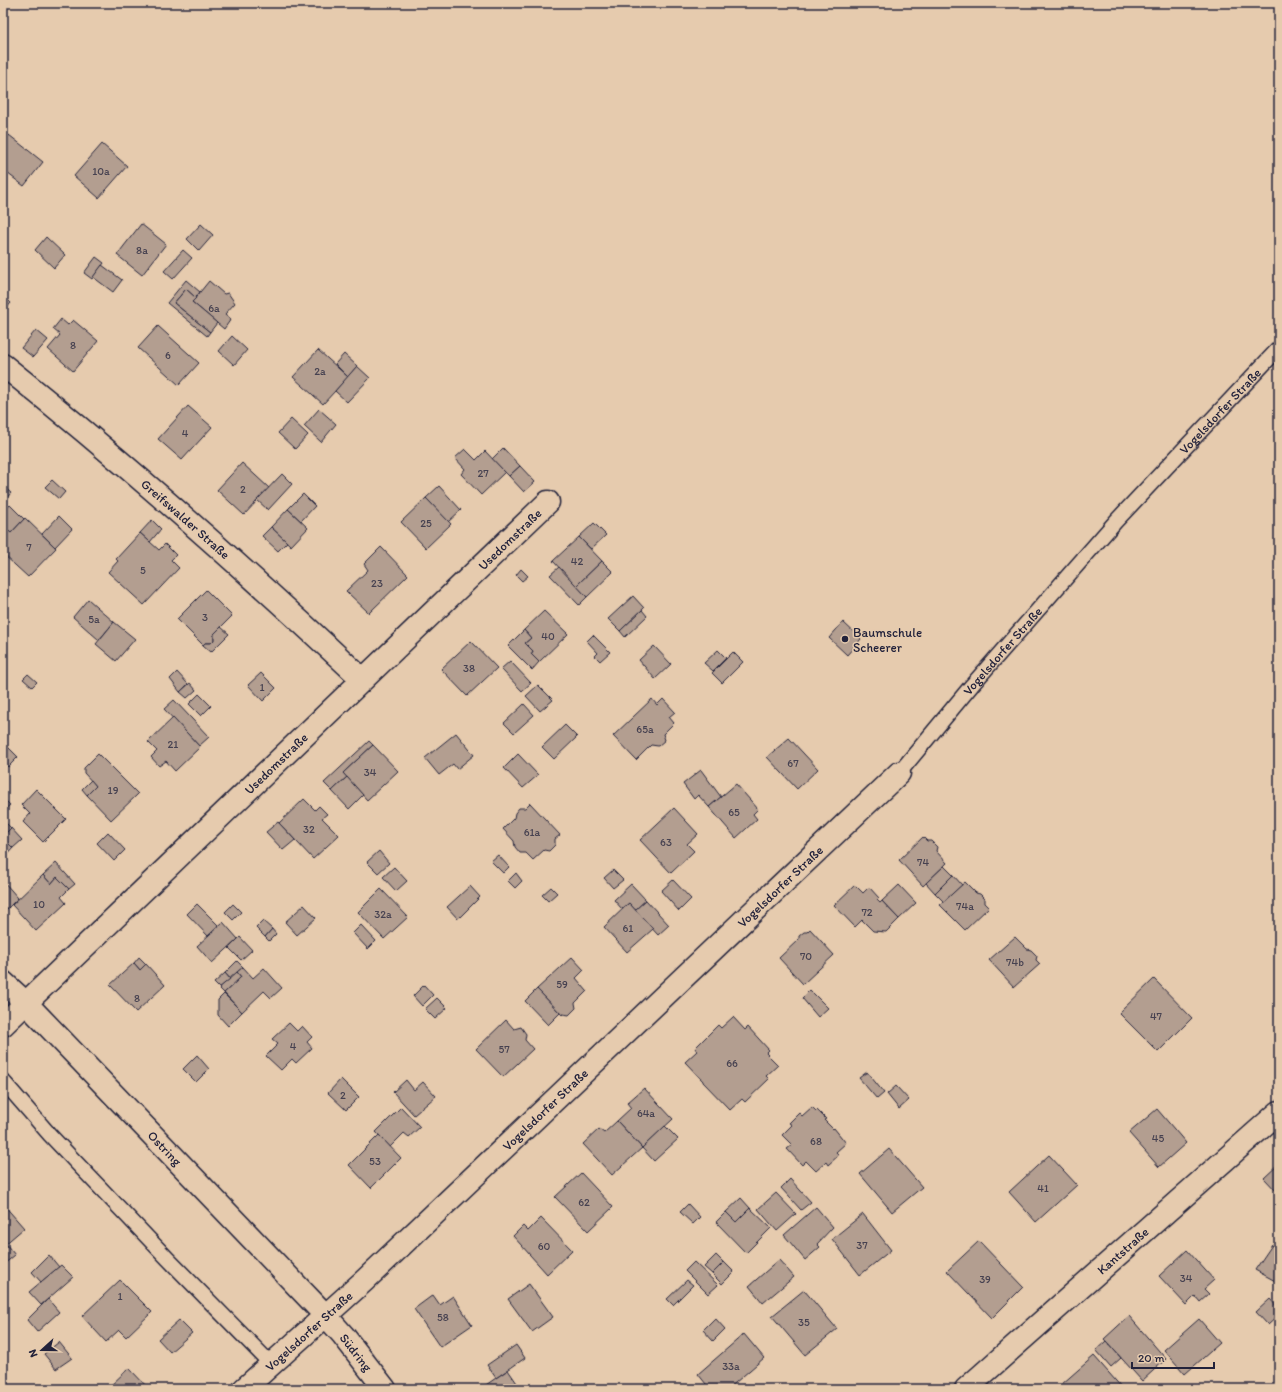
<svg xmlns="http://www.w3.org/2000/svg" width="1282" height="1392" font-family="Itim,sans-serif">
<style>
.building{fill:#b39e90;stroke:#22223b}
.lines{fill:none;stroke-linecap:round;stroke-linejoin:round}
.service-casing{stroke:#22223b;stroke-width:17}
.minor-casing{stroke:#22223b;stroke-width:25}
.service{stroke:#e6cbae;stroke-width:14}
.minor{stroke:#e6cbae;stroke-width:22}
.poi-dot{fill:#22223b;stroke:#e6cbae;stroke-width:1.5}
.labels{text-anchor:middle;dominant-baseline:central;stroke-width:3;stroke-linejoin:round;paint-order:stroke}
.number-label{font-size:11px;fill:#464150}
.street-label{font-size:13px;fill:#22223b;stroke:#e6cbae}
.poi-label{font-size:13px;fill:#22223b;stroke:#e6cbae;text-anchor:start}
</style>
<rect width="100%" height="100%" fill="#e6cbae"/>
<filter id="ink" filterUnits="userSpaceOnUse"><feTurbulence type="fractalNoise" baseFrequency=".025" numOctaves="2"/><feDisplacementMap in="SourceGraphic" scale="8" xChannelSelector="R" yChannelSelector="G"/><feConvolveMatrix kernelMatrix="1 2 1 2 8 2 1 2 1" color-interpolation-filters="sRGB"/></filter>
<g filter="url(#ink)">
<g class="building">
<polygon points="9,135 43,162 24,186 3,170 3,143"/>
<polygon points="102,144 127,166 99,198 74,176"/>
<polygon points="141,224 166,244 142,275 117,255"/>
<polygon points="201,224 213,235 199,251 187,239"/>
<polygon points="46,237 65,255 54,268 35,250"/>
<polygon points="183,250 192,258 173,279 164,271"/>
<polygon points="96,257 104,263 92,279 84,273"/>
<polygon points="102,265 122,280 113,292 93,277"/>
<polygon points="186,280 200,292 196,298 186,289 174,303 210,332 207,336 167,303"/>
<polygon points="209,281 224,294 228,293 235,303 225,314 231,319 224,329 192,302"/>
<polygon points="186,289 196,298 192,302 217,323 210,332 174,303"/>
<polygon points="3,295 11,303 3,312"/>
<polygon points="61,319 68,325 73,320 98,341 73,371 48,349 60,335 53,329"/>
<polygon points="158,326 199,363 179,385 138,348"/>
<polygon points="36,330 48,340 33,357 21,348"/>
<polygon points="232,336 247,350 234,365 219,351"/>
<polygon points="318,350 348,377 323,404 293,377"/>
<polygon points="344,354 357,366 348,377 335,364"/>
<polygon points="357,366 370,378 347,402 335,391"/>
<polygon points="188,406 212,427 182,460 158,439"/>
<polygon points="319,409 336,424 321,442 304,426"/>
<polygon points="291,419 308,435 295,449 278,433"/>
<polygon points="503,448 520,466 509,476 492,459"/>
<polygon points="465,449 476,460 485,451 505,472 481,495 461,474 465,469 455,458"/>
<polygon points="242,463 269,488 244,515 217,490"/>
<polygon points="520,466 535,482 524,492 509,476"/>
<polygon points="282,474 292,484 268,510 257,500"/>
<polygon points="52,480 65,492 59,499 45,487"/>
<polygon points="3,486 11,493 3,502"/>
<polygon points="439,486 461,510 448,522 426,498"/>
<polygon points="303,494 315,506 301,521 288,509"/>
<polygon points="426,498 451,524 426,548 401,522"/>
<polygon points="10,505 24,519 11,533 5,528 3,530 3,512"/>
<polygon points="288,509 308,528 291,546 271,527"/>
<polygon points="59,516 72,529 55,547 42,534"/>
<polygon points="25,518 56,548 28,577 3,554 3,530 5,528 11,533"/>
<polygon points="152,520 161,529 150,542 140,533"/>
<polygon points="594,523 606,535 591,549 579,537"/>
<polygon points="271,527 287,542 278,551 262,536"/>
<polygon points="140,533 159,550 165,544 176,555 171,560 179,568 144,605 108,572 118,561 116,559"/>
<polygon points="579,537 602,561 576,586 553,561"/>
<polygon points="381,547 408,575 369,613 346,591 368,570 364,564"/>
<polygon points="602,561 613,572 587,597 576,586"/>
<polygon points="559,567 587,597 579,605 550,575"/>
<polygon points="521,569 528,576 522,581 516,575"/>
<polygon points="206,590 232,616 214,634 214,640 211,643 205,643 203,645 177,619"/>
<polygon points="633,596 644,608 620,631 608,619"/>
<polygon points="88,599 114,622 99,640 73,617"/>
<polygon points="642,610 647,616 625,637 620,631"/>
<polygon points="544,611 568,634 539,662 531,654 533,651 525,643 531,638 524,630"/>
<polygon points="114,622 135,639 116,661 96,644"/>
<polygon points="843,622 861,639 847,655 829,638"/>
<polygon points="221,627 229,634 211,652 203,645 205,643 211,643 214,640 214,634"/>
<polygon points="524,630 531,638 525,643 533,651 531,654 539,662 532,670 508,646"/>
<polygon points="593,635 610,652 600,661 595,656 598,653 587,641"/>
<polygon points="471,641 497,668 467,696 441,669"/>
<polygon points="654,646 671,664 655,679 639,660"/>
<polygon points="718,650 726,658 713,671 704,663"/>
<polygon points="733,652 743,662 722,683 712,673"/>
<polygon points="510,661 531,683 522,691 501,669"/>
<polygon points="177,672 188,684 180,692 170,679"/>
<polygon points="261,673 276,688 263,701 248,685"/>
<polygon points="28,674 37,682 32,687 23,679"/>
<polygon points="190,683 196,690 187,698 180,692"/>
<polygon points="538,685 553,700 540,711 526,696"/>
<polygon points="199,694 211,706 201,716 189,704"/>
<polygon points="652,699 657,705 663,699 675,712 669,717 674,723 663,734 665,740 658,746 651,745 636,760 613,736"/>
<polygon points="174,700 209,737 199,746 164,709"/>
<polygon points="524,704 534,715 514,733 504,723"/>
<polygon points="173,718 200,747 175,771 166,761 159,766 151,757 157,751 148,742"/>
<polygon points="565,725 577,737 554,759 542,747"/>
<polygon points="456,733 474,755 457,769 453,764 439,775 425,758"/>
<polygon points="789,738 818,769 797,789 767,757"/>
<polygon points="369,741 373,745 343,773 347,777 332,791 324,783"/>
<polygon points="5,744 18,757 8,767 3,762 3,746"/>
<polygon points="373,745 398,771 367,800 343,773"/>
<polygon points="98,754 138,794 111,820 87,795 96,786 84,773 84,768"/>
<polygon points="518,754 538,775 523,788 504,768"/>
<polygon points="701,770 721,797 709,807 698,795 694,799 683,784"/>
<polygon points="347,777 363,795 349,809 332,791"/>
<polygon points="91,780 96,786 87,795 82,789"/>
<polygon points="736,784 758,809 753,814 757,819 736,838 709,807"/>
<polygon points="36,789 66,819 43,842 23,822 30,814 21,805"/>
<polygon points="3,798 10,805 3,811"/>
<polygon points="304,799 315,810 319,806 327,814 322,818 339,835 313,859 279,823"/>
<polygon points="530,803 560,835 555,839 555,845 549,851 544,850 533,860 526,853 520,853 515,847 514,841 503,829 514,818 515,813 519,808 525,808"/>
<polygon points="674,808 698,834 687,844 694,851 671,873 640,840"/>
<polygon points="3,820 11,828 3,836"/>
<polygon points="278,822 295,840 283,850 266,832"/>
<polygon points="11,828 22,840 13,848 3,838 3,836"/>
<polygon points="108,832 125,850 114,861 97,843"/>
<polygon points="923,837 927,841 931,841 937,847 936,851 947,863 923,886 899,860"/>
<polygon points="3,838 13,848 3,859"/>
<polygon points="379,851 389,863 378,873 367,862"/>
<polygon points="498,855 509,867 503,873 491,861"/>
<polygon points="56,863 75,884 69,889 57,877 51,884 43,875"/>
<polygon points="944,866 953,875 935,893 926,883"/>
<polygon points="394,867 407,881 396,891 383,877"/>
<polygon points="613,870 623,880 613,888 604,878"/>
<polygon points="516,873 522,881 515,888 508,881"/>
<polygon points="43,875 51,884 57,877 69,889 61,897 66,903 36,931 12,905"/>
<polygon points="953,875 962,885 944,902 935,893"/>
<polygon points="673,880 691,899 679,911 661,891"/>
<polygon points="4,882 18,898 3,913 3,883"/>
<polygon points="965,882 976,893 980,894 985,899 985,903 989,907 965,930 940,905"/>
<polygon points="631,884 646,900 635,910 629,903 622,909 614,900"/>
<polygon points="855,885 863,893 869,887 879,898 877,900 880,903 882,901 899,919 886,932 873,931 862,920 855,927 834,905"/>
<polygon points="899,885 916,903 899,919 882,901"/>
<polygon points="470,886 480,897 458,919 447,907"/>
<polygon points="551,887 557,893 548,901 542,895"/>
<polygon points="381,889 408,917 384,939 358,912"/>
<polygon points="646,900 669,925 658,935 635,910"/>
<polygon points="629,903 653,929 627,952 604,927"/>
<polygon points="197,904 219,926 208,936 187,914"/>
<polygon points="233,904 241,912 233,920 225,912"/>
<polygon points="304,905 316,918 297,935 285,922"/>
<polygon points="263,921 272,929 265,937 256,928"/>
<polygon points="223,922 238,939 212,963 197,946"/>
<polygon points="361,925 376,941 368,949 353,933"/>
<polygon points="272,929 276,934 269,941 265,937"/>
<polygon points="810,929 834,955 803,984 779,958 799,939 799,936 804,932 807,932"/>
<polygon points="240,937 252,950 241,960 229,948"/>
<polygon points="1015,937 1027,949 1031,950 1037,956 1036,960 1040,964 1014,987 989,960"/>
<polygon points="139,957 146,964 140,970 134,963"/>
<polygon points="572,957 584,970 576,978 587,991 575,1003 576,1008 569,1015 563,1014 562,1015 537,989"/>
<polygon points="237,961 243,967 230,979 225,973"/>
<polygon points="134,963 140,970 146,964 165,985 136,1012 110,985"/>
<polygon points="243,967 253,978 264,968 282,988 271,998 264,991 242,1012 224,993 241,977 237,972"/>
<polygon points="237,972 241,977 224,993 219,988"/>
<polygon points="225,973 230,979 219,988 214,983"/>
<polygon points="1154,979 1192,1018 1158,1052 1119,1013"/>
<polygon points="424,985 433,995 422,1006 413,996"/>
<polygon points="537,989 560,1013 548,1025 525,1001"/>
<polygon points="810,990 828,1008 818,1017 802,998"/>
<polygon points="224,994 242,1012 228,1026 218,1015 218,1000"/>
<polygon points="437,998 447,1008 435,1019 425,1009"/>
<polygon points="733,1017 745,1030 748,1027 769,1050 766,1053 778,1065 766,1076 769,1079 745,1102 742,1099 730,1110 703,1082 703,1081 685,1062 697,1051 695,1048 718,1025 721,1028"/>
<polygon points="506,1020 514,1029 521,1027 526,1034 525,1040 533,1049 503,1077 476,1049"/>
<polygon points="289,1023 297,1031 302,1026 312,1037 307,1042 312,1048 296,1063 292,1059 281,1070 266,1056 278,1044 272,1039"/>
<polygon points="197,1055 209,1069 196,1082 183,1069"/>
<polygon points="867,1072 884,1093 877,1099 859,1078"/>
<polygon points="341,1079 359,1097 346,1110 328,1093"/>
<polygon points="406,1080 414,1090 423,1082 436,1096 414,1115 393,1092"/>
<polygon points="896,1086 909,1100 899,1109 887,1094"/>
<polygon points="644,1088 673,1119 642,1148 617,1121 631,1108 627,1103"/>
<polygon points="401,1107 420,1127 409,1137 404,1133 390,1147 376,1132"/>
<polygon points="812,1107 816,1111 817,1110 826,1119 824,1120 833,1129 834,1128 846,1143 836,1152 839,1155 828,1165 826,1162 816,1171 806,1161 802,1165 787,1149 792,1145 782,1135 792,1125 789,1123 799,1113 802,1116"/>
<polygon points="1157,1109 1186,1143 1159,1167 1129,1133"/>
<polygon points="617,1121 642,1148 612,1175 583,1144 599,1129 604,1133"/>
<polygon points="665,1126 678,1139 654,1161 642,1148"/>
<polygon points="379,1135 401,1158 371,1188 349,1165"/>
<polygon points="889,1149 922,1187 892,1212 860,1174"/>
<polygon points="1049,1155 1077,1185 1036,1222 1009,1192"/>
<polygon points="1279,1164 1279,1194 1264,1178"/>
<polygon points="581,1173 613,1207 588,1231 555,1197"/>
<polygon points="790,1179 811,1202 801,1210 781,1188"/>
<polygon points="776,1193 796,1214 777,1231 758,1209"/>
<polygon points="741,1198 750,1208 736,1222 726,1212"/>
<polygon points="3,1204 24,1228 3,1246"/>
<polygon points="688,1204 700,1217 693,1224 680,1212"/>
<polygon points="816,1207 833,1227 817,1244 820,1247 805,1260 784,1235"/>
<polygon points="750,1208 771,1228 746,1253 716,1222 726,1212 736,1222"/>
<polygon points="863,1214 891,1250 860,1275 832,1239"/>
<polygon points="541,1218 572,1250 547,1274 513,1236 523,1226 528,1231"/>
<polygon points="979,1241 1023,1287 992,1318 947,1271"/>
<polygon points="6,1244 15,1255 3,1265 3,1246"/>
<polygon points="1272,1245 1279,1249 1279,1283 1255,1270"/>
<polygon points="1187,1250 1214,1280 1204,1289 1209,1294 1200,1302 1195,1296 1186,1305 1159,1276"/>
<polygon points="49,1255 59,1267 41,1282 32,1272"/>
<polygon points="716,1255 724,1263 712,1274 704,1267"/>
<polygon points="779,1260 794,1277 763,1303 749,1286"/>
<polygon points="694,1262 718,1285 708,1294 685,1271"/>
<polygon points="724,1262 734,1272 722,1284 712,1274"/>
<polygon points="61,1265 73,1277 41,1305 29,1292"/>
<polygon points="120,1280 152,1312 126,1337 119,1330 106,1342 82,1316"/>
<polygon points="687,1280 693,1285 673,1305 667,1299"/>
<polygon points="529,1284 553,1317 532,1332 508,1299"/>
<polygon points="804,1290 837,1329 805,1355 772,1316"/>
<polygon points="433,1295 440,1305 453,1296 472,1325 440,1347 414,1309"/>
<polygon points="48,1299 59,1312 37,1332 27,1320"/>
<polygon points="1270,1299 1279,1309 1279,1315 1268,1325 1256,1312"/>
<polygon points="1129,1316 1166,1359 1142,1381 1104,1339"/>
<polygon points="715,1318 725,1329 713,1341 703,1330"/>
<polygon points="1199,1319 1220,1343 1185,1374 1164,1350"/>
<polygon points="179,1320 192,1333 170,1352 158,1339"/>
<polygon points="744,1334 764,1358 728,1389 710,1389 698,1374"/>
<polygon points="1106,1341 1121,1358 1111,1367 1096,1350"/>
<polygon points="59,1342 72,1358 56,1369 44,1354"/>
<polygon points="516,1345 525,1358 496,1378 487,1365"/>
<polygon points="1094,1356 1123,1389 1067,1389 1062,1384"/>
<polygon points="129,1368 149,1389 107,1389"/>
<polygon points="508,1370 521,1389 480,1389 496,1378"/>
<polygon points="1062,1384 1067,1389 1056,1389"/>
</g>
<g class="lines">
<defs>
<g id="service">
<path id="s1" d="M 899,773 L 972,685 L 1116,521 L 1279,348"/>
<polyline points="3,1081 50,1135 168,1259 271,1364"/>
</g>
<g id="minor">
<path id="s2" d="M 3,365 C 127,464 246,570 362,679"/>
<path id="s3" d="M 3,982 L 26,1003 L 326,1316 L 343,1335 L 385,1389"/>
<path id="s4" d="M 3,1025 L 548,502"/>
<path id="s5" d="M 244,1389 L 365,1280 L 899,773"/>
<path id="s6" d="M 966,1389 L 1279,1112"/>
</g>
</defs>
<use href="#service" class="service-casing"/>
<use href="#minor" class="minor-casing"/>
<use href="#service" class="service"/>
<use href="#minor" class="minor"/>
</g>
</g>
<circle class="poi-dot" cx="845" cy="639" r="4"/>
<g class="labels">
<g class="number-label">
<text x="101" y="171">10a</text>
<text x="142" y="250">8a</text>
<text x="214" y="308">6a</text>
<text x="73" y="345">8</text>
<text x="168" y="355">6</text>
<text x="320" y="371">2a</text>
<text x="185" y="433">4</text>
<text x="483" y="473">27</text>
<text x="243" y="489">2</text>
<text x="426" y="523">25</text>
<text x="29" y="547">7</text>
<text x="577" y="561">42</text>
<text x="143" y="570">5</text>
<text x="377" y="583">23</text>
<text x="205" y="617">3</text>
<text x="94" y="619">5a</text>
<text x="548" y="636">40</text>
<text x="469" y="668">38</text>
<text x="262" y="687">1</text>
<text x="645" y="729">65a</text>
<text x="173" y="744">21</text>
<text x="793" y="763">67</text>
<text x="370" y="772">34</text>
<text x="113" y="790">19</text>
<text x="734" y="812">65</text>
<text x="309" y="829">32</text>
<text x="532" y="832">61a</text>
<text x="666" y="842">63</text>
<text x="923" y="862">74</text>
<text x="39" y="904">10</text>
<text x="965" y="906">74a</text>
<text x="867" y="912">72</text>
<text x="383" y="914">32a</text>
<text x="628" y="928">61</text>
<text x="806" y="956">70</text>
<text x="1015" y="962">74b</text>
<text x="562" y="984">59</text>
<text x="137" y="998">8</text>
<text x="1156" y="1016">47</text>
<text x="293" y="1046">4</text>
<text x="504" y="1049">57</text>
<text x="732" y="1063">66</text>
<text x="343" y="1095">2</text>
<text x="646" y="1113">64a</text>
<text x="1158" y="1138">45</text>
<text x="816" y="1141">68</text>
<text x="375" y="1161">53</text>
<text x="1043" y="1188">41</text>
<text x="584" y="1202">62</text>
<text x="862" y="1245">37</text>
<text x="544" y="1246">60</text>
<text x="1186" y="1278">34</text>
<text x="985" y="1279">39</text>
<text x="120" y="1296">1</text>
<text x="443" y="1317">58</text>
<text x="804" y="1322">35</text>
<text x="731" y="1366">33a</text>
</g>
<g class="street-label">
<text stroke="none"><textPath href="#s1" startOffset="484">Vogelsdorfer Straße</textPath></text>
<text stroke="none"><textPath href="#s2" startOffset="239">Greifswalder Straße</textPath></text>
<text stroke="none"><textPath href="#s4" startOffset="702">Usedomstraße</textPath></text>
<text stroke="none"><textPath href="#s1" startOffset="160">Vogelsdorfer Straße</textPath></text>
<text stroke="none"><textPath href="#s4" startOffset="378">Usedomstraße</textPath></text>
<text stroke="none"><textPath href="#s5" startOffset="735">Vogelsdorfer Straße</textPath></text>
<text stroke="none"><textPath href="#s5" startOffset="411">Vogelsdorfer Straße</textPath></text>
<text stroke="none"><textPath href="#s3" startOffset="232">Ostring</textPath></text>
<text stroke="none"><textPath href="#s6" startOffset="209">Kantstraße</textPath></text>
<text stroke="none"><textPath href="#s5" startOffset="87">Vogelsdorfer Straße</textPath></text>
<text stroke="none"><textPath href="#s3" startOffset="512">Südring</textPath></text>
</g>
<g class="poi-label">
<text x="853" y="632">Baumschule<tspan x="853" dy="15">Scheerer</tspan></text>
</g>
</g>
<rect width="1282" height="1392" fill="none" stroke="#e6cbae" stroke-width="16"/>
<rect x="8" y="8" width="1266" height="1376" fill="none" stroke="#22223b" stroke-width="1.5" filter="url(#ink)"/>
<g transform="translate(42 1350) rotate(249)" stroke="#e6cbae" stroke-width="3" paint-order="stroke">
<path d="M0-3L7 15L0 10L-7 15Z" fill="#22223b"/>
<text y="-6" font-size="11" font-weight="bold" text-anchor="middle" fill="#22223b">N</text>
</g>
<path d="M1132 1362v6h82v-6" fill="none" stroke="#22223b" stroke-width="2"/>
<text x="1138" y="1362" font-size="12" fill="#22223b" stroke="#e6cbae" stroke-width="3" paint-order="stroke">20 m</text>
</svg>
